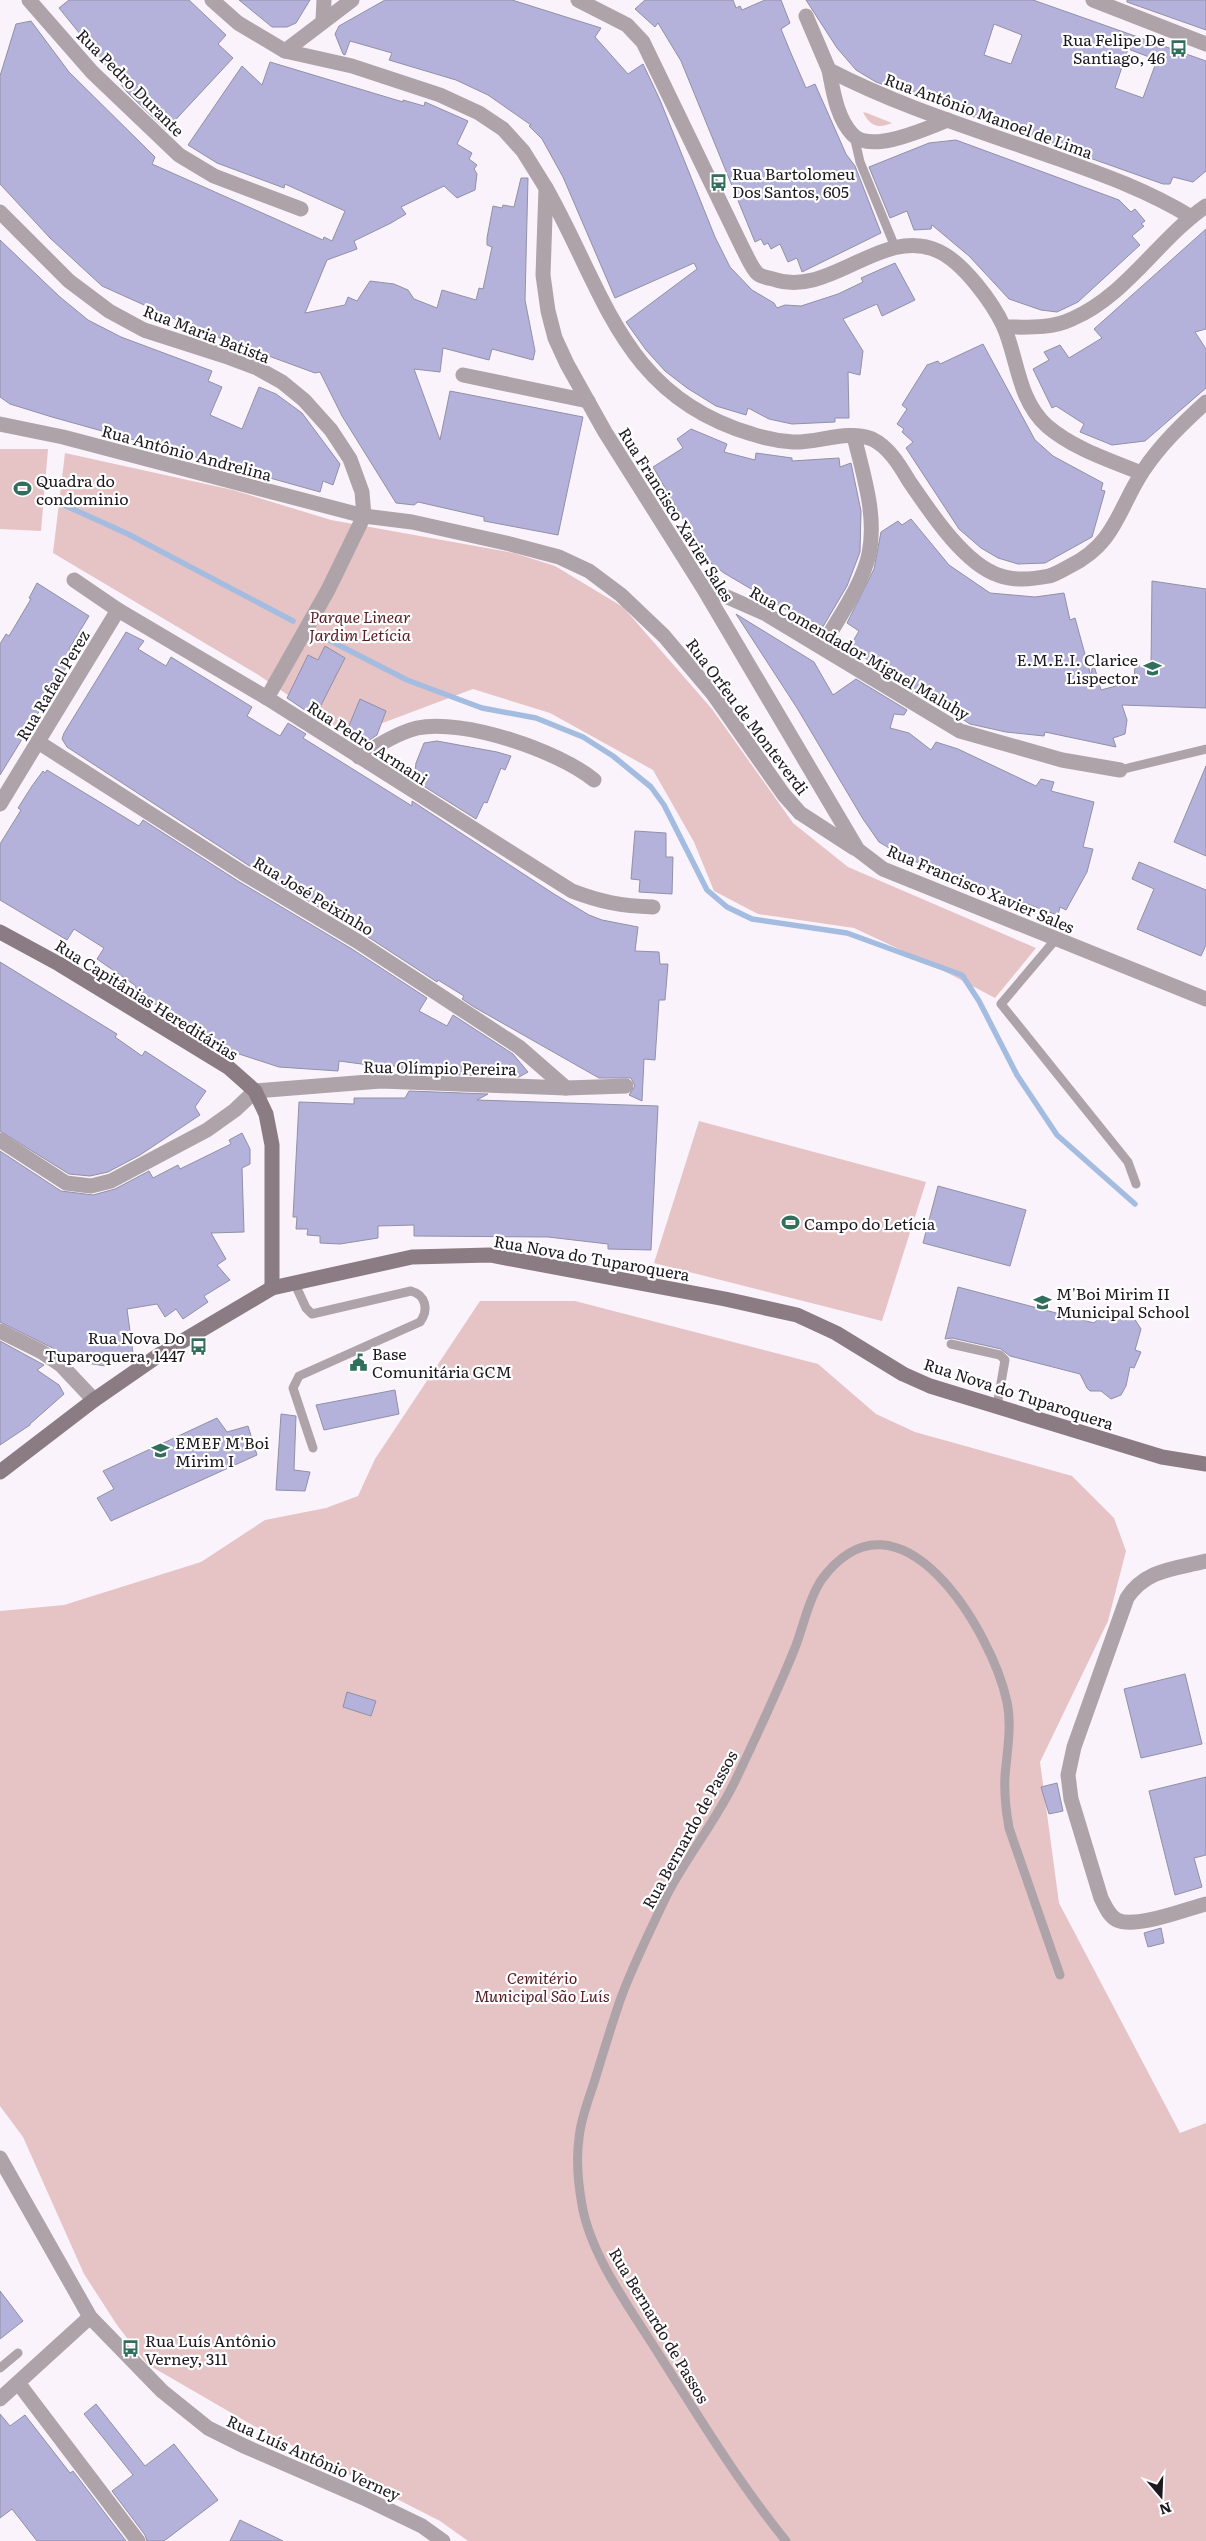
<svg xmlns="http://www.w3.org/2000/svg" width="1206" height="2541" font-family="Literata,serif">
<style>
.green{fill:#e6c3c5}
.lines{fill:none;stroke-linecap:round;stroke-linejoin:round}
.stream{stroke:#a4bce0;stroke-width:5.5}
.building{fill:#b4b2db;stroke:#9090a6;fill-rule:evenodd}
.lane{stroke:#aea3a8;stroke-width:9}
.street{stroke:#aea3a8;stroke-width:15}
.secondary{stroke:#8b7b83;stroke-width:15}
.labels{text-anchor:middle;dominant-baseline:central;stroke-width:4.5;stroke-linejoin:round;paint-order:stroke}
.poi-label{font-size:16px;fill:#1d181f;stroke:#fff;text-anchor:start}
.street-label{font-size:16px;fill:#1d181f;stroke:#fff}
.park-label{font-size:16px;font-style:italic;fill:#571b24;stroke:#fff}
</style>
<rect width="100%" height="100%" fill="#faf3fc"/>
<g class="green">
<path d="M 863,112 L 867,113 L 892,123 C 877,129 870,126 863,112 Z"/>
<polygon points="0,449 48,449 41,531 0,529"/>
<polygon points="65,453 233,490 331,520 514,553 555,566 623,607 712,709 793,823 848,867 1036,948 995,998 929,963 854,928 758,914 714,891 694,842 653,770 550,713 473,689 348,736 257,674 53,553"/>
<polygon points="699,1121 926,1182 882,1321 654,1263"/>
<polygon points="480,1301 575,1301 818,1364 876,1414 915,1432 1072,1476 1114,1518 1126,1551 1108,1621 1040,1762 1059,1903 1180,2133 1206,2123 1206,2541 468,2541 440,2521 254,2426 147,2364 117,2325 84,2274 23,2137 0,2106 0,1611 64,1605 201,1562 265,1520 326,1508 358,1496 375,1459"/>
</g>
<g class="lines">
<g class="stream">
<polyline points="53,500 128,534 293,621"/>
<polyline points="321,636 407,680 482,708 536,718 583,737 613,756 651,787 664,805 707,890 727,907 752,919 847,933 962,975 979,1001 1017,1075 1057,1135 1135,1204"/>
</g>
</g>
<g class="building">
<polygon points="69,0 189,0 226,35 218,44 233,58 166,130 127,92 59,8"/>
<polygon points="239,0 310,0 296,23 287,27 272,27"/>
<polygon points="385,0 512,0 601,28 595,37 628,74 643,64 660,100 715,237 730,267 752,290 774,303 777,308 785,305 801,306 838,294 863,282 861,278 895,263 915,300 882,316 877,304 843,319 863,351 860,375 848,372 849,418 835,418 835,422 792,424 769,419 748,408 746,415 716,406 687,388 665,371 646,350 626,322 697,269 694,263 615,298 563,177 542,139 529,126 531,125 488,95 456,80 389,60 392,53 350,41 345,55 343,54 335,34 339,26"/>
<polygon points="645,0 733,0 736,8 740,6 742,10 765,0 781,0 790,23 781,29 790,51 806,88 815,84 846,154 855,166 881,233 802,272 797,258 788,262 780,244 771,249 768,243 764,245 761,239 755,242 681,61 658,23 655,27 635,9"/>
<path d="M 806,0 L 1033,0 L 1206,61 L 1206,171 L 1193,182 L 1173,177 L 1170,184 L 1163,184 L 876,82 L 856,70 L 837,48 ZM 994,24 L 1022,35 L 1011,64 L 984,55 ZM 1128,49 L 1157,60 L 1143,98 L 1115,88 Z"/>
<polygon points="1127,0 1206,0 1206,30 1127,2"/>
<polygon points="31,21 69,72 155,157 152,164 323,240 324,237 332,241 345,211 285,184 284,188 217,163 188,145 242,66 262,85 270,62 403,102 403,100 424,106 425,102 468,121 457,144 472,153 469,159 477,165 474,169 477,174 475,190 457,198 444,186 401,207 406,214 391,223 354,241 357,249 327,260 305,313 345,305 348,297 357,301 370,281 394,284 408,290 414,299 437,308 442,290 476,300 479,288 483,289 492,247 487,245 487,238 493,206 502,208 503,205 514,207 521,178 528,178 525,300 535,351 533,360 492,349 489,360 443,348 440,372 414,369 440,440 450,391 583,417 558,535 484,521 484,517 418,502 414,505 396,503 342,416 320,372 315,373 206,333 102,286 50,238 0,184 0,76 16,24"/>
<polygon points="956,140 1119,200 1131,212 1135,209 1145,221 1141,224 1144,226 1132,236 1140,245 1078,302 1057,312 1041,310 1009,299 969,256 932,225 931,229 914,230 907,211 890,218 869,167 929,143"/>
<polygon points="1206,229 1206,329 1195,332 1206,349 1206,388 1145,441 1112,445 1080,432 1084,424 1056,406 1052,408 1033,369 1049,360 1044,352 1060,345 1069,358 1102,338 1094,329"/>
<polygon points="0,240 60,297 88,320 121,337 212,371 208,381 222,387 210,415 242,429 259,387 276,394 302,413 340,464 333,485 323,481 320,492 52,417 10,404 0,397"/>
<polygon points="983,344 1035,440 1053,456 1103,483 1101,490 1105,491 1092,537 1045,563 1018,564 998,558 981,548 959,529 906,448 913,442 902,432 904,429 897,424 907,409 902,405 927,365 938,361 940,364"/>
<polygon points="691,429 727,444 724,452 755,460 756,453 792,458 792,461 839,458 840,467 851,463 861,511 860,552 847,586 821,630 724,573 706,559 653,467 683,448 677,439"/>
<polygon points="911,519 949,565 990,593 1035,597 1064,593 1070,620 1075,618 1091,676 1093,662 1101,690 1134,681 1135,665 1151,666 1152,581 1206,589 1206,708 1122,705 1127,720 1125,734 1113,738 1116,747 1045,732 1044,736 1006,732 970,724 918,691 916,694 873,667 876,665 849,648 859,631 847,623 874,569 881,532 898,521 902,525"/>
<polygon points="37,583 89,616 69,649 75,653 0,775 0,644 6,634 9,636 31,599 29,598"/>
<polygon points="736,614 814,662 833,695 856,679 907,710 904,715 894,714 890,728 909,733 931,750 936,742 958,749 1036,786 1041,779 1054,782 1051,791 1094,802 1083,847 1093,849 1087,872 1066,910 1060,907 1058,915 1046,911 906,858 879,842 863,819 797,708"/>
<polygon points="126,632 144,641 138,649 166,666 171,657 252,707 247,716 265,727 280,736 288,723 306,734 303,738 412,806 412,801 554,894 589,915 602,920 638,927 635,951 659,952 660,964 668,964 665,1000 659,1000 655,1060 644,1059 642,1101 629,1095 635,1086 631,1078 599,1078 474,1007 462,999 464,996 438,980 437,982 362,933 248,865 67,747 62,739 64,733"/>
<polygon points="325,646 345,658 315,717 287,698 308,655 318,660"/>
<polygon points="360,699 386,711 377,735 365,743 346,733"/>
<polygon points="437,741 497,752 511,756 505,770 501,768 487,803 484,802 476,819 414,780 416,763 424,743"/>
<polygon points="1206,766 1206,856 1174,842"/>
<polygon points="47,770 139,826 143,820 238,881 352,949 427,998 419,1011 447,1026 453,1015 513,1054 528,1072 519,1077 410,1073 387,1063 384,1067 339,1061 338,1071 279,1067 239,1054 133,991 136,986 97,959 104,948 74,929 67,940 0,900 0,844 21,810 18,808 32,786 43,771 45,773"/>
<polygon points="635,831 666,833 666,857 673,857 672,894 639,892 640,880 631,879"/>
<polygon points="1139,862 1206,890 1206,945 1201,956 1137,929 1154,889 1132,879"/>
<polygon points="0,962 117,1034 115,1037 142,1056 145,1051 206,1091 195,1107 200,1115 140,1155 108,1172 90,1176 69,1174 0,1131"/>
<polygon points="409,1091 488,1094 477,1100 658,1106 651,1250 608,1249 608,1244 548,1237 414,1236 414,1225 378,1226 378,1238 340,1244 320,1243 320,1236 307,1235 308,1229 296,1229 297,1217 293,1217 299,1102 354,1104 354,1098 405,1098"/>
<polygon points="242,1133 250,1149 250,1164 242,1168 244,1232 211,1233 226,1259 217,1265 230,1280 204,1296 208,1302 183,1319 176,1309 165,1317 157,1304 127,1309 133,1353 105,1366 81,1362 0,1322 0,1151 61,1191 93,1195 115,1189 149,1171 153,1178 178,1165 180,1169 231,1144 229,1140"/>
<polygon points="938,1186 1026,1210 1010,1266 923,1243"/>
<polygon points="958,1287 1094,1323 1104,1313 1112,1311 1121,1318 1134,1318 1141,1329 1135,1350 1141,1352 1134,1368 1130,1367 1126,1386 1121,1395 1111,1399 1101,1391 1090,1391 1087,1388 1080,1374 1010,1356 1001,1349 952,1338 945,1339"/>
<polygon points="0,1341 44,1365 37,1370 59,1385 64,1394 30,1424 30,1425 0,1445"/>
<polygon points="395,1390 399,1414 324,1430 316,1405"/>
<polygon points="281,1414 296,1416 294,1470 310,1472 305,1491 276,1490"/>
<polygon points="217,1418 227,1432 248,1426 257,1455 111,1521 97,1498 114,1489 103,1471"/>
<polygon points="1185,1674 1202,1744 1141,1758 1124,1689"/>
<polygon points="347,1692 376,1701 371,1716 343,1707"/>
<polygon points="1206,1777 1206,1855 1194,1858 1202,1887 1175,1895 1149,1791"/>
<polygon points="1057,1783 1063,1811 1049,1814 1041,1787"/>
<polygon points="1161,1928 1164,1943 1148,1947 1144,1933"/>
<polygon points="0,2291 23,2321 0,2339"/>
<polygon points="96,2404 145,2466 174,2444 218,2500 164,2541 147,2541 145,2535 112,2491 133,2475 84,2414"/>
<polygon points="0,2414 10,2426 25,2415 70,2473 73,2471 126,2541 37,2541 12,2509 0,2518"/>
<polygon points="240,2520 283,2541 230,2541"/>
</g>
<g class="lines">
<g class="lane">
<polyline points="854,136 860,162 895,247"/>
<polyline points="1120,770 1206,749"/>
<polyline points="1056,939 1001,1004 1128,1162 1136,1184"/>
<path d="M 294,1282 L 306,1308 L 312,1314 L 411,1291 C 426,1295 429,1310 420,1322 L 299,1376 L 293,1388 L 313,1448"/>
<polyline points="951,1344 1000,1355 1005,1360 997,1406"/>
<polyline points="0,2368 18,2353"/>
<path d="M 786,2541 C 739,2483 700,2419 660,2356 C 632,2311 591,2257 582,2205 C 578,2183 576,2160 579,2138 C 581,2116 591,2094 597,2073 C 605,2047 613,2020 622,1995 C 635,1961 652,1926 668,1893 C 689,1853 718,1818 737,1777 C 757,1735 777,1692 795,1648 C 803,1627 809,1598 822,1579 C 899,1476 992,1631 1007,1702 C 1012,1726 1007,1752 1005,1776 C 1004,1794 1006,1811 1009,1828 L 1060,1975"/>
</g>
<g class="street">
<polyline points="29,0 92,72 179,155 214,176 301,209"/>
<polyline points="212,0 238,23 285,51 352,66 440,95 479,113 503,129 523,151 546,188 543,275 548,311 555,338 567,364 605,432 702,586 858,850 883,869 1206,999"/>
<path d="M 578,0 L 627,25 L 643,42 L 743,249 C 747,256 752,269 758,274 C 762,277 769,278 773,279 C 830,299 882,225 938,251 C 963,262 993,303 1004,327 C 1018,360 1018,400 1047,426 C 1074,449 1109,460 1141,473"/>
<polyline points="1093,0 1206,44"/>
<path d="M 806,16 L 829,70 C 902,108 981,131 1059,159 C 1104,175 1149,191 1191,217"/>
<polyline points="323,20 324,0"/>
<polyline points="285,51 352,0"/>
<path d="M 829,70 C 833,91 837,119 853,135 C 872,154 927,128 948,120"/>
<path d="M 546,188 C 605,292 622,396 752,434 C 764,438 780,441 793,442 C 818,443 848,429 872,439 C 889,447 900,466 909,481 C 929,510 963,563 998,575 C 1013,581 1034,579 1049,576 C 1056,574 1064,569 1070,566 C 1116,543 1118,509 1143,471 C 1160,445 1183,423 1206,402"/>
<polyline points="0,212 69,281 109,311 144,330 225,356 257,368 282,382 304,400 331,430 350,459 362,492 364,516 328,590 267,698"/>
<path d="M 1004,327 C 1026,327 1051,329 1072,319 C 1127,295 1158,239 1206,206"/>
<polyline points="463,375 588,401"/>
<polyline points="0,424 63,437 364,516 412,522 510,544 559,557 589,571 621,595 664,636 713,694 784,795 800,813 854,848"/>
<path d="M 74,580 L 118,610 L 267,698 L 572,891 C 601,902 621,906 653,907"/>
<polyline points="702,586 766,614 960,731 1062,760 1120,770"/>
<path d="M 822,647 C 838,618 862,586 869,554 C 877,515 863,474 854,436"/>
<polyline points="38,742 243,873 357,941 519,1047 566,1088"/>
<path d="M 359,757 C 377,746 397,733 417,728 C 463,718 559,751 594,780"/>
<polyline points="0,804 118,610"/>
<polyline points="0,1140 66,1183 91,1186 111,1181 207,1130 235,1110 255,1091 381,1081 566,1088 626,1086"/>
<polyline points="0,1331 42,1352 61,1365 94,1400"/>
<path d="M 1206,1561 C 1175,1569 1146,1569 1127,1598 L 1074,1747 L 1068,1775 L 1071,1799 L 1101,1898 C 1105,1906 1109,1916 1117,1920 C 1136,1929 1186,1909 1206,1904"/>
<polyline points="0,2158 90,2317 162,2391 208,2428 244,2446 364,2498 422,2526 443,2541"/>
<polyline points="19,2384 138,2541"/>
<polyline points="0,2399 90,2317"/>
</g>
<g class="secondary">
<polyline points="0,932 59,964 228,1067 255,1091 266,1114 272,1145 272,1288"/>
<polyline points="0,1472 94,1400 159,1355 272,1288 412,1257 490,1255 725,1299 797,1315 836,1333 903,1374 930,1386 1162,1457 1206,1464"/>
</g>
</g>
<defs>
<symbol id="bus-bare" viewBox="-9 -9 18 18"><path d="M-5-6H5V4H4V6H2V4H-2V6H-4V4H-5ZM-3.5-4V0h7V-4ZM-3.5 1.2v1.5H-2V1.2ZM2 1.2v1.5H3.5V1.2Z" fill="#316f5c" stroke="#fff" stroke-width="2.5" paint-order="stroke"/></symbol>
<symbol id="stadium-bare" viewBox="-9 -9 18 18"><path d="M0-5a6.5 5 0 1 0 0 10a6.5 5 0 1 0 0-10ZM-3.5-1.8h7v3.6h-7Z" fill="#316f5c" stroke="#fff" stroke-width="2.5" paint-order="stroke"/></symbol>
<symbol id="school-bare" viewBox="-9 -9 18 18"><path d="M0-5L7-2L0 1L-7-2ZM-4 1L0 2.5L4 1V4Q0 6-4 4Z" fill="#316f5c" stroke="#fff" stroke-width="2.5" paint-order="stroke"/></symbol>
<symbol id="civic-bare" viewBox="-9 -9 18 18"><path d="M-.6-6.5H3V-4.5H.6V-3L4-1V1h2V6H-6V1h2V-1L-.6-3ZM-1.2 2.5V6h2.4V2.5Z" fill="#316f5c" stroke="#fff" stroke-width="2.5" paint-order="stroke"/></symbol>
</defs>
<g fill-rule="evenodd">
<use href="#bus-bare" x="1166" y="36" width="25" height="25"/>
<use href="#bus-bare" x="706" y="170" width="25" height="25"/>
<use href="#stadium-bare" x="10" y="476" width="25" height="25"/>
<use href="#school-bare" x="1140" y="656" width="25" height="25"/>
<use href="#stadium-bare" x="778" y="1210" width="25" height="25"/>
<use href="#school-bare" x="1030" y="1290" width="25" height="25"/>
<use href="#bus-bare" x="186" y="1334" width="25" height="25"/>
<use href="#civic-bare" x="346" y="1350" width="25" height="25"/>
<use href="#school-bare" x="148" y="1438" width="25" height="25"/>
<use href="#bus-bare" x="118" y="2336" width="25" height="25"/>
</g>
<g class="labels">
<g class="poi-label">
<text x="1165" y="39" text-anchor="end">Rua Felipe De<tspan x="1165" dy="18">Santiago, 46</tspan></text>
<text x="732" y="173">Rua Bartolomeu<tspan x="732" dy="18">Dos Santos, 605</tspan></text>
<text x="36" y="480">Quadra do<tspan x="36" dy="18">condominio</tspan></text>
<text x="1138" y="659" text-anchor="end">E.M.E.I. Clarice<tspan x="1138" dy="18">Lispector</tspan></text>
<text x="804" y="1223">Campo do Letícia</text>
<text x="1056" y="1293">M'Boi Mirim II<tspan x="1056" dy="18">Municipal School</tspan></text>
<text x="185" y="1337" text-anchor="end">Rua Nova Do<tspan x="185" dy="18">Tuparoquera, 1447</tspan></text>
<text x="372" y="1353">Base<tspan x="372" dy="18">Comunitária GCM</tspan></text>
<text x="175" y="1442">EMEF M'Boi<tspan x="175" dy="18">Mirim I</tspan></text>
<text x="145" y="2340">Rua Luís Antônio<tspan x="145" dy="18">Verney, 311</tspan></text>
</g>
<g class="street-label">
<text transform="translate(131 82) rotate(45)">Rua Pedro Durante</text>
<text transform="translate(989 115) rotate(20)">Rua Antônio Manoel de Lima</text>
<text transform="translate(207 333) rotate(21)">Rua Maria Batista</text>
<text transform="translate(187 452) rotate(15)">Rua Antônio Andrelina</text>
<text transform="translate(677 514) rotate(58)">Rua Francisco Xavier Sales</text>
<text transform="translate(860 652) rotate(30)">Rua Comendador Miguel Maluhy</text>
<text transform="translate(52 685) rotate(-59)">Rua Rafael Perez</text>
<text transform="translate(748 716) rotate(53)">Rua Orfeu de Monteverdi</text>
<text transform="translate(368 742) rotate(33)">Rua Pedro Armani</text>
<text transform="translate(981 888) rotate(23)">Rua Francisco Xavier Sales</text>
<text transform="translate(314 895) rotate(31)">Rua José Peixinho</text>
<text transform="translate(147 999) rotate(32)">Rua Capitânias Hereditárias</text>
<text transform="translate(440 1067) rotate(1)">Rua Olímpio Pereira</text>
<text transform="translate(592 1257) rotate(10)">Rua Nova do Tuparoquera</text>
<text transform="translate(1019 1393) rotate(18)">Rua Nova do Tuparoquera</text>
<text transform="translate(689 1829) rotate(-61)">Rua Bernardo de Passos</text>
<text transform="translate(660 2325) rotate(59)">Rua Bernardo de Passos</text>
<text transform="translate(314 2457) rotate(24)">Rua Luís Antônio Verney</text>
</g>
<g class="park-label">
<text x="360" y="616">Parque Linear<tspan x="360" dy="18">Jardim Letícia</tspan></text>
<text x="542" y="1977">Cemitério<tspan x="542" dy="18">Municipal São Luís</tspan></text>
</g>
</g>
<g transform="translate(1161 2496) rotate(161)" stroke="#ffffff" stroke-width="4" paint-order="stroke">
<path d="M0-4L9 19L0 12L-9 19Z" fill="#1d181f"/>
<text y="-8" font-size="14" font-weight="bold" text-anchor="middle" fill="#1d181f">N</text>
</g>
</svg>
